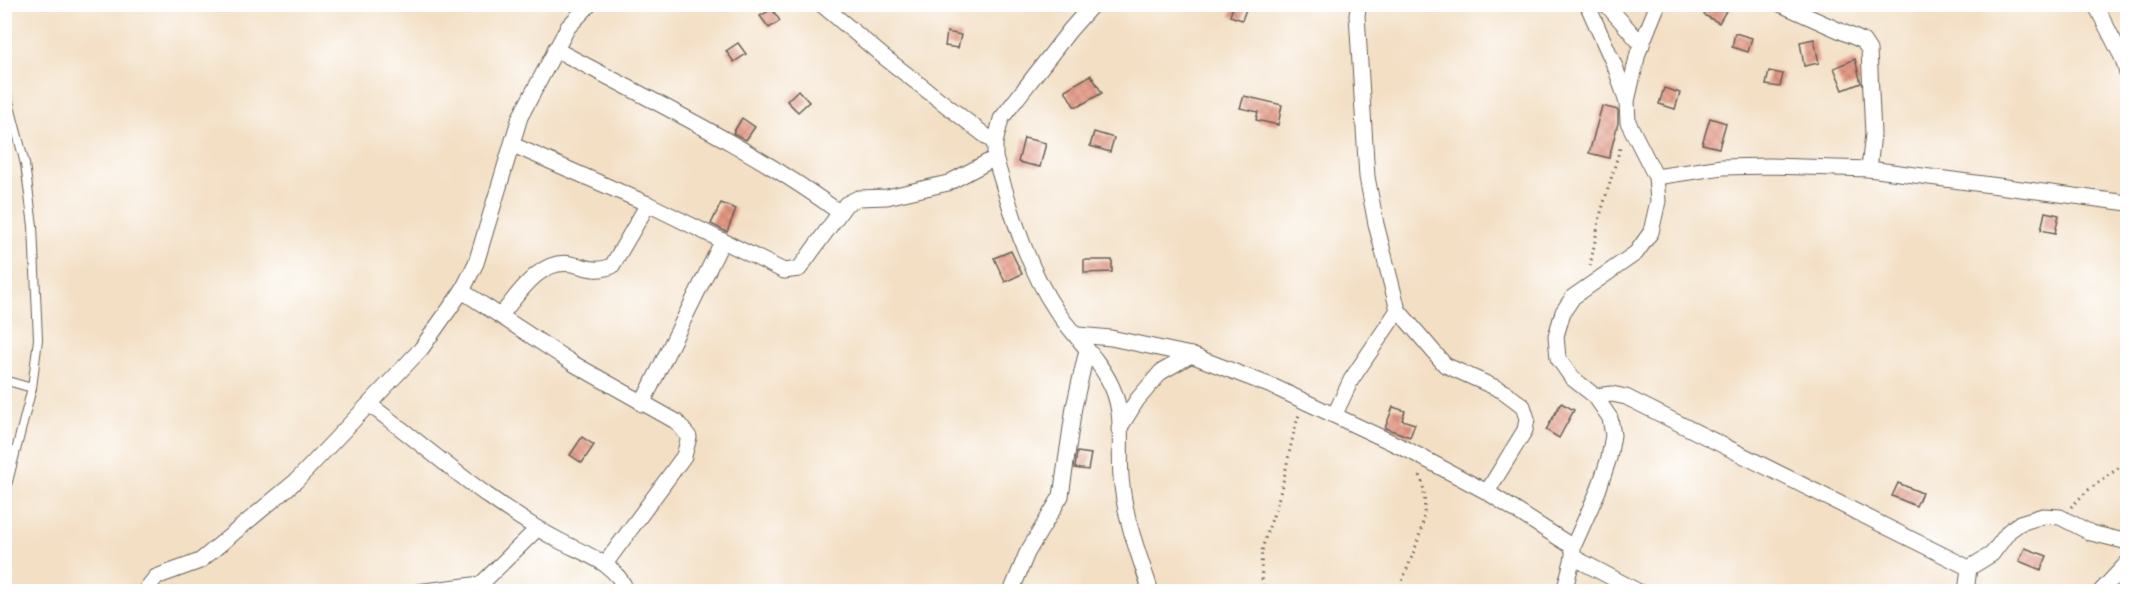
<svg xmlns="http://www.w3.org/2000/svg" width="2132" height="596" font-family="'IM FELL English',serif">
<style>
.building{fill:url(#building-cross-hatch)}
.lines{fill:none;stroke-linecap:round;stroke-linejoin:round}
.lane-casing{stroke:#676057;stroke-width:10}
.street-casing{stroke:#676057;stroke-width:17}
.path{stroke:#676057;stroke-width:3;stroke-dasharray:1.5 4.5;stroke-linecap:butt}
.lane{stroke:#fff;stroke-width:8}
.street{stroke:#fff;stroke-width:15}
</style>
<defs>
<pattern id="building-cross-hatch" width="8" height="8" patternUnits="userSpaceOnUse" patternTransform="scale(1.5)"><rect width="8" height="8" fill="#e59884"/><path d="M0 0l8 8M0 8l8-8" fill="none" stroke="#c48271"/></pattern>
</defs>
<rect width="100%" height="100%" fill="#fff"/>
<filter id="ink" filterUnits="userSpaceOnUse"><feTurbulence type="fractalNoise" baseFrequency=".0167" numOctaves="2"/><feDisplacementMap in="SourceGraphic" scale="12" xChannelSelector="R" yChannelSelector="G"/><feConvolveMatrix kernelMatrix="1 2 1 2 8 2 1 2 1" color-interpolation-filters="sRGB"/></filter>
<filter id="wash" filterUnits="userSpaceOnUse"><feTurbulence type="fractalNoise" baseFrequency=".008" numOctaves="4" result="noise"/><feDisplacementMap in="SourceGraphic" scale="24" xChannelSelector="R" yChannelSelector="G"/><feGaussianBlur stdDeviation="1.35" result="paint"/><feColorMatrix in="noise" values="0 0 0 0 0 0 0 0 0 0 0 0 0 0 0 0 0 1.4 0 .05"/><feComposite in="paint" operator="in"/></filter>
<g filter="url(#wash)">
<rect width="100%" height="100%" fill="#f3dfc4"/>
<g id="blocks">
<g class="building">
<polygon points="1234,4 1248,4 1242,20 1230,16"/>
<polygon points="1710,4 1730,4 1719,23 1704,15"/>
<polygon points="772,9 780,21 769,28 760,16"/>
<polygon points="947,32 961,35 958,48 945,46"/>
<polygon points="1735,33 1752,38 1748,52 1732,47"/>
<polygon points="1814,39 1819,63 1804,66 1800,42"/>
<polygon points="738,43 746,54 734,62 726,51"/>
<polygon points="1855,59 1861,83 1843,90 1834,68"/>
<polygon points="1769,71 1783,74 1780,87 1766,85"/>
<polygon points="1091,75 1102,93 1079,106 1074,106 1065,90"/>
<polygon points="1664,88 1680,93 1675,109 1659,104"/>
<polygon points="798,90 809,102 798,112 787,101"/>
<polygon points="1244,96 1282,105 1278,125 1256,120 1258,112 1240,108"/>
<polygon points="1602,106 1618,110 1618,123 1609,158 1589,153"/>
<polygon points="742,118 755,127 746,140 733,133"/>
<polygon points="1710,118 1726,123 1719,148 1702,144"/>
<polygon points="1094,132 1114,138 1110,152 1090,146"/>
<polygon points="1024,138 1046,143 1040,167 1018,162"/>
<polygon points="721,203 736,209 727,232 711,224"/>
<polygon points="2045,212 2059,215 2055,233 2041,230"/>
<polygon points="1011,251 1022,274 1005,282 994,258"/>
<polygon points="1084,260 1112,260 1112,272 1084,273"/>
<polygon points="1561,403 1574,410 1559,438 1546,430"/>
<polygon points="1393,407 1405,411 1402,420 1415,424 1410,437 1385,428"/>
<polygon points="582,437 594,445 582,463 570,455"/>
<polygon points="1077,452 1091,454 1088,470 1075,468"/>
<polygon points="1898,483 1922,493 1916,506 1892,496"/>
<polygon points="2025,548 2047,556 2041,570 2019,561"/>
</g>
</g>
</g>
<g filter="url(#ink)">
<use href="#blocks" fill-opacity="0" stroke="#676057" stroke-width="1.5"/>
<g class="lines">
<defs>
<g id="lane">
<polyline points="4,83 25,164 33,226 38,339 32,388 4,497"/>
<polyline points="4,380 32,388"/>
</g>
<g id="street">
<polyline points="821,4 884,57 995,143"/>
<path d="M 1093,4 L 1070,30 L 1001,119 L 995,143 L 995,158 C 1011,209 1026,266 1056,310 C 1073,336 1099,358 1112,387 C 1126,417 1117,454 1122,486 C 1126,523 1140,557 1151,592"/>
<polyline points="1359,4 1357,15 1367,177 1376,224 1398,310 1445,365 1503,391 1523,406 1527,419 1525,430 1487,492"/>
<polyline points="1587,4 1616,69 1627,103 1628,122 1656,177 1658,201 1651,232 1636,253 1573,297 1563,312 1556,336 1558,358 1572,378 1595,396 1610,418 1613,435 1609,458 1598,491 1573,547 1573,557 1639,592"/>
<polyline points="1606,4 1642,45"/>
<polyline points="1780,4 1863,41 1869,50 1873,134 1869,169"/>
<polyline points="2095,4 2123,59 2128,77"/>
<path d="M 555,49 C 650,100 752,148 839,212"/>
<polyline points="1627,101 1638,53 1658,4"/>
<polyline points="513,145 648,204 784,271 799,269 846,204 858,198 887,197 948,183 995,158"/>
<polyline points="1656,177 1722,167 1769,166 1869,169 2128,203"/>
<polyline points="462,291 574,364 677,422 689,437 684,456 605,564"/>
<path d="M 501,315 C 518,295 540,258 571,264 C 588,267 595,273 612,266 L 648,204"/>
<polyline points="1078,335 1111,338 1191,355 1274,387 1410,451 1487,492 1573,547"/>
<polyline points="1595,396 1612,394 1626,397 1969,568 1992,554 2009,531 2020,523 2043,516 2060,517 2091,533 2128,542"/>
<polyline points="642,404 722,242"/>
<path d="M 370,405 C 432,451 491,505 560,541 C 585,554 616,563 627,592"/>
<polyline points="1335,414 1351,380 1398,310"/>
<polyline points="1119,429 1137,400 1161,372 1191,355"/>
<polyline points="144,592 156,577 200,561 296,481 421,349 462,291 476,263 520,117 568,27 590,4"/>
<polyline points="417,592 481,584 537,529"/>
<polyline points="1011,592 1027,553 1061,496 1074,407 1087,350"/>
<polyline points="1564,592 1573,557"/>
<polyline points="1966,592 1969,568"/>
<polyline points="2100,592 2128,562"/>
</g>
</defs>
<use href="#lane" class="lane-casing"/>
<use href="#street" class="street-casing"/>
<g class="path">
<polyline points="1590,266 1600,216 1621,145"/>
<polyline points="2071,507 2087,491 2128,461"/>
<path d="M 1264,592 C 1256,543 1267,540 1279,497 C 1287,470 1290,442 1299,415"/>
<path d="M 1398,592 C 1413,551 1434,517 1420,475"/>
</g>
<use href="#lane" class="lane"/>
<use href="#street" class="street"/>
</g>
</g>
<rect width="2132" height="596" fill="none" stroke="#fff" stroke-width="24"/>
</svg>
